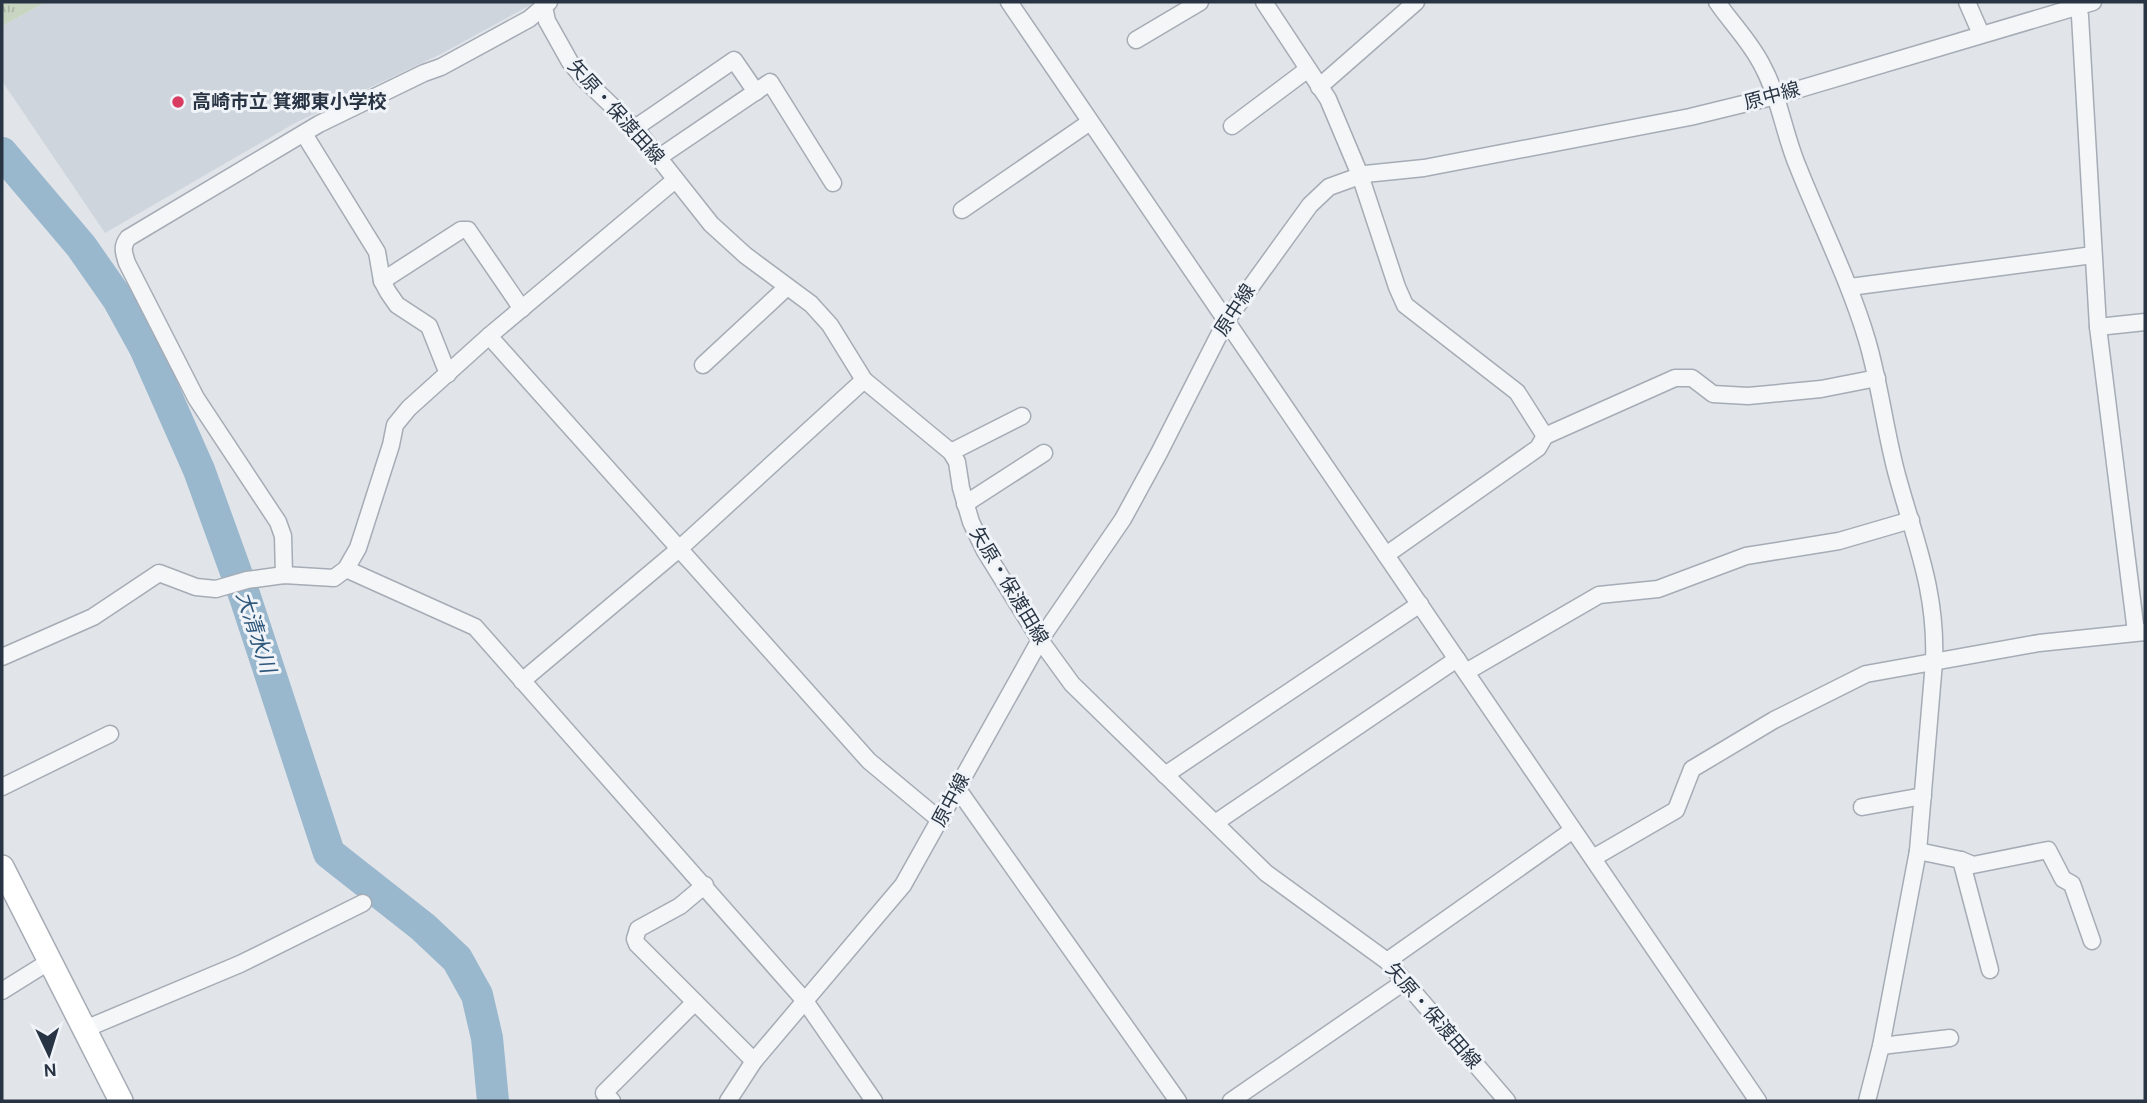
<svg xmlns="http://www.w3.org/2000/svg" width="2147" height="1103" font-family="Karla,'Noto Sans JP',sans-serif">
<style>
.built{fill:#ced5dd}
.grass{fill:url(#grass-tufts)}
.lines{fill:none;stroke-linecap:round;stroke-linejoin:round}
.river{stroke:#99b7cd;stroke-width:32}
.street-casing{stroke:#a6acb5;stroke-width:19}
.secondary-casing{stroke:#a6acb5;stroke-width:26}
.street{stroke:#f4f6f8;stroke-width:16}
.secondary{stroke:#fff;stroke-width:23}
.poi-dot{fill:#d93c61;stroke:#f0f4f8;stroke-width:2.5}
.labels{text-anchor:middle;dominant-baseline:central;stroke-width:6;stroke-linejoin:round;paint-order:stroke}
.street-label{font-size:19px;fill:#283443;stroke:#f0f4f8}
.poi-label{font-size:19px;font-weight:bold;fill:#283443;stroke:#f0f4f8;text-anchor:start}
.water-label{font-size:21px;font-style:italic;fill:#2e577b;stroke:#f0f4f8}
</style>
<defs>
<pattern id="grass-tufts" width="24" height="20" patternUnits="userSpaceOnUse" patternTransform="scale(1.75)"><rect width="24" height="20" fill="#c8d5c1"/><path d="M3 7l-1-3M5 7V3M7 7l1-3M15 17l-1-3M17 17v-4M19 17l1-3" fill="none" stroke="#acb7a7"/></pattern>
</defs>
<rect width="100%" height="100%" fill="#e1e5ea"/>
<polygon class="built" points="46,2 536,2 441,54 295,123 105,233 2,81 2,26"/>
<polygon class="grass" points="2,2 46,2 2,26"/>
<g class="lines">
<polyline class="river" points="2,153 81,246 118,299 145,348 199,470 245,597 329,853 423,927 457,959 477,995 487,1038 493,1101"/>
<defs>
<g id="street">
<polyline points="543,2 547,21 570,62 584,79 635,128 711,224 745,255 811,304 830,325 864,380 951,452 957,462 961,488 971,522 985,551 1040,640 1072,684 1266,873 1387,961 1507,1101"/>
<polyline points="1009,2 1758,1101"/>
<polyline points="1264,2 1328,99 1360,175 1397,287 1405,305 1517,392 1545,436"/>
<path d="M 1717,2 C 1732,24 1751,42 1763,67 C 1780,99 1784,134 1798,167 C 1821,225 1849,280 1867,340 C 1880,384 1885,431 1897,475 C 1915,541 1937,591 1934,662 L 1918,851 L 1881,1046 L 1867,1101"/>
<polyline points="1967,2 1981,34"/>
<polyline points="2076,2 2080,16 2098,327 2136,632"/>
<polyline points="1136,40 1200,2"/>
<polyline points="1319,87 1416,2"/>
<polyline points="1232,126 1308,69"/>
<polyline points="635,128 734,60 756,92"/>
<polyline points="304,134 377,252 382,281 388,292 397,305 429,326 448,374"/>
<polyline points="658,158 770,82 833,183"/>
<polyline points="962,210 1090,122"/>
<polyline points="382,281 461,230 468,230 522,309"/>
<polyline points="1850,287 2093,255"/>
<polyline points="2098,327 2145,322"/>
<polyline points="489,336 869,761 941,821"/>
<polyline points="703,365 787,287"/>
<polyline points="951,452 1022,416"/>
<polyline points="965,504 1044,453"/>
<polyline points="1386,555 1538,448 1545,436 1675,378 1692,378 1713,394 1748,396 1821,389 1877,378"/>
<polyline points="346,569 475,627 805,1001 874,1101"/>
<path d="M 284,575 L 283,536 L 278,522 L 196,398 L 127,263 C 124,253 121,247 128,238 L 319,124 L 424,73 L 441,67 L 529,19 L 549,2"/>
<polyline points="2,657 93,617 159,573 196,587 216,589 247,580 284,575 334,578 346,569 358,548 391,445 395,425 409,408 489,336 675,180"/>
<polyline points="1466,672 1599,595 1658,589 1746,556 1839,541 1911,520"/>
<polyline points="522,681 679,549 864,380"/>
<polyline points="1165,775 1420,604"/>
<polyline points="2,787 110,734"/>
<polyline points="957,788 1178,1101"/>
<polyline points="1862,807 1923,796"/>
<polyline points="1215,823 1457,659"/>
<polyline points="1918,851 1961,860 1973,865 2048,850 2063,879 2072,884 2092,941"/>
<polyline points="1593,858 1676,810 1692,769 1774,720 1866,674 2039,643 2145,632"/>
<polyline points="1961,860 1990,970"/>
<polyline points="705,885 680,906 638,929 635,939 637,944 754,1061"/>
<polyline points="1387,961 1573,830"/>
<polyline points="2,991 50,961"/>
<polyline points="85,1029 240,964 363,903"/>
<polyline points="1881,1046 1950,1038"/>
<polyline points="612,1101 604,1093 695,1002"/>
<polyline points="728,1101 754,1061 903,885 1040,640 1123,519 1159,453 1226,321 1310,205 1329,187 1365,174 1424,168 1690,117 1776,96 2093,2"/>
<polyline points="1231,1101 1404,982"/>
</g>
<polyline id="secondary" points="2,867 121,1101"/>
</defs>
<use href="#street" class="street-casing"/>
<use href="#secondary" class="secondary-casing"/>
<use href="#street" class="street"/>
<use href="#secondary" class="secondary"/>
</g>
<circle class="poi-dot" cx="178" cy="102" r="7"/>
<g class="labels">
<g class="street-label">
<text transform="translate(1772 96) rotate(-15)">原中線</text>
<text transform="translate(616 112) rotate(48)">矢原・保渡田線</text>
<text transform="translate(1235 310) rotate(-57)">原中線</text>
<text transform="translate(1009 586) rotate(59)">矢原・保渡田線</text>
<text transform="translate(951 800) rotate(-62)">原中線</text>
<text transform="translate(1433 1016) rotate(49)">矢原・保渡田線</text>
</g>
<g class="poi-label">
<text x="192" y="102">高崎市立 箕郷東小学校</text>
</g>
<g class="water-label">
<text transform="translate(256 632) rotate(72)">大清水川</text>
</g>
</g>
<rect width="2147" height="1103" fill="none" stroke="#283443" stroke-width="7"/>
<g transform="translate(49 1054) rotate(176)" stroke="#f0f4f8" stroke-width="5" paint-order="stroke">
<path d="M0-5L12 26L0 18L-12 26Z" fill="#283443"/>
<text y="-10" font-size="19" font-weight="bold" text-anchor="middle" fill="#283443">N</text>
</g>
</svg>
